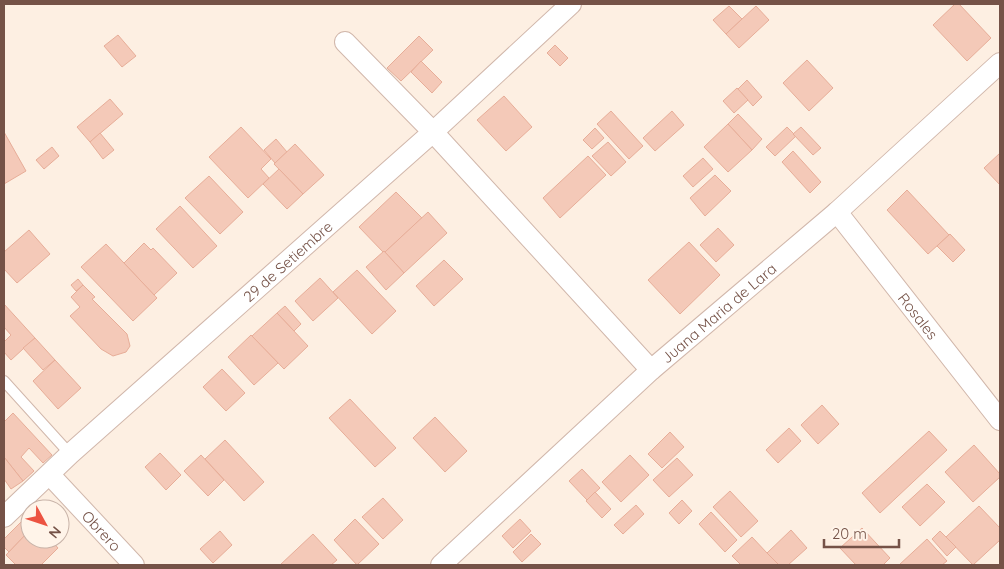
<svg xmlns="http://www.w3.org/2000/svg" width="1004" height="569" font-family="Quicksand,sans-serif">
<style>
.building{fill:#f4c9b8;stroke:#e7ad98}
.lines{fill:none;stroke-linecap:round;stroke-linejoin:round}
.service-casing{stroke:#d1b7ab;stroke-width:12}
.minor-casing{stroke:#d1b7ab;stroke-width:22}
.service{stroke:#fff;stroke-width:10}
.minor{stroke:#fff;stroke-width:20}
.labels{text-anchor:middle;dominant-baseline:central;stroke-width:4;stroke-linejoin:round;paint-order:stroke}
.street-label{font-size:15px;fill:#755247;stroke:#fff4e9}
</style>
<rect width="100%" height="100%" fill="#fdefe2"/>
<g class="building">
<polygon points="955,4 959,4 991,38 967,61 933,25"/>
<polygon points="729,6 742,19 726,34 713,20"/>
<polygon points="756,6 769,20 739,48 726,34"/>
<polygon points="118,35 136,56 122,67 104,46"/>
<polygon points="419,36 433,50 401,81 387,68"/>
<polygon points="555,45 568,58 560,66 547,53"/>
<polygon points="807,60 833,88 809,111 783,83"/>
<polygon points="421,61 442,82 432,93 411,72"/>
<polygon points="747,80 762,97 753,106 738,89"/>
<polygon points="737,88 748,100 734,113 723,101"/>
<polygon points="504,96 532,127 506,151 477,120"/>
<polygon points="110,99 123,114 90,142 77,127"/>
<polygon points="611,111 643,146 629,159 597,124"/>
<polygon points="672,111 684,125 655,151 643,138"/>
<polygon points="738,114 762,139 752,150 728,124"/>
<polygon points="728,124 752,150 728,172 704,147"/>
<polygon points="241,127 271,159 261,169 269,178 248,198 209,157"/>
<polygon points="787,127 796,136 775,156 766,147"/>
<polygon points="801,127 821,148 813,155 793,134"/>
<polygon points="595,128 604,138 592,149 583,140"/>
<polygon points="4,132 26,171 4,184"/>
<polygon points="100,133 114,150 103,159 90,142"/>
<polygon points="276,139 287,152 275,163 264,150"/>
<polygon points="608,142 626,162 611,176 592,156"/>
<polygon points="295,144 324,175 303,194 274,164"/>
<polygon points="52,147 59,156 44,169 36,160"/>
<polygon points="793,151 821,182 810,193 782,162"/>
<polygon points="1000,153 1000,185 984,168"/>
<polygon points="588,156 606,175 560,218 543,198"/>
<polygon points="703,158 713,169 693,187 683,176"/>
<polygon points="279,169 303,194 287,209 263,184"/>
<polygon points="715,175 731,191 705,216 690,198"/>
<polygon points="209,176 243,212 220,234 185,198"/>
<polygon points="907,190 949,235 928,254 887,210"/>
<polygon points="396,192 422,218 384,253 359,227"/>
<polygon points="180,206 217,246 193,268 156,229"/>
<polygon points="428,212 447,233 404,273 385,252"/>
<polygon points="718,228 734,245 716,262 700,245"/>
<polygon points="29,230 50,254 17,283 4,269 4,252"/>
<polygon points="950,234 965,250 953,262 937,246"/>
<polygon points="689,242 720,275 680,314 648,280"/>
<polygon points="144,243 151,250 153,248 177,273 154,295 124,263"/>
<polygon points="106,244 157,298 133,321 81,267"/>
<polygon points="384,251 404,273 386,290 366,267"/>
<polygon points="444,260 463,279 434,306 416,286"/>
<polygon points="357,270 396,311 372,334 333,292"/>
<polygon points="320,278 338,298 313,321 295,301"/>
<polygon points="78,279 83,285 76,291 71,285"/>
<polygon points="83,285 95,297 92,299 127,334 130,346 126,352 113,356 101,349 70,316 80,307 71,297"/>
<polygon points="4,304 35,338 11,360 4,352 4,342 11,335 4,327"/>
<polygon points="285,306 301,324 294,331 277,313"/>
<polygon points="277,313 308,346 284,369 252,336"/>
<polygon points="251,335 278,363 254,385 228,357"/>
<polygon points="35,338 55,360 43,370 23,348"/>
<polygon points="55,360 81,388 58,409 33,381"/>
<polygon points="222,369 245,393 226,411 203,387"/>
<polygon points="350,399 396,448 375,467 329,418"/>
<polygon points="822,405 839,424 818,444 801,425"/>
<polygon points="13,413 52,455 43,463 29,448 21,457 34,471 23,481 4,457 4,422"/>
<polygon points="435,417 467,451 445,472 413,438"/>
<polygon points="789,428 801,441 778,463 766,450"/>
<polygon points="929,431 947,450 880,513 862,493"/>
<polygon points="670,432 684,447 662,468 648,454"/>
<polygon points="225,440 264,482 244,501 205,459"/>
<polygon points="974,445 1000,474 1000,477 973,502 945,472"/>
<polygon points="160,453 181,475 166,490 145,467"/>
<polygon points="201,455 224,480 208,496 184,471"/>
<polygon points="630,455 649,475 621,502 602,482"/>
<polygon points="4,457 23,481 11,489 4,479"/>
<polygon points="677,458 693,475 669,497 653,480"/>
<polygon points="582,469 600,488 587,500 569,481"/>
<polygon points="927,484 945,502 920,526 902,507"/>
<polygon points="730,491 758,521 741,537 713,507"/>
<polygon points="595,492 611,509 602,518 586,501"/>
<polygon points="383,498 403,520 383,539 362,517"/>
<polygon points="682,500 692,511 679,524 669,513"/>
<polygon points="636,505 644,514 623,534 614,525"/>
<polygon points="979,506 1000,528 1000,540 973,565 946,537"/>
<polygon points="711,512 737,540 725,552 699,524"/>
<polygon points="27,516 30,519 30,530 9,552 4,547 4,539"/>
<polygon points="355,519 379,544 357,565 334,540"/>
<polygon points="520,519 531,531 513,548 502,536"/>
<polygon points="862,528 890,558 883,565 856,565 840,548"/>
<polygon points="30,530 30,539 50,539 58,548 41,565 16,565 6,555"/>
<polygon points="791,530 807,548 788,565 779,565 767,553"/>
<polygon points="220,531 232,545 213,563 200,549"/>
<polygon points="940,531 956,547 947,556 932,539"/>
<polygon points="313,534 337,560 331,565 280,565"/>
<polygon points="531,534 541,544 522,562 513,552"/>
<polygon points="752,537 767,553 779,565 741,565 732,556"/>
<polygon points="927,539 947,561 942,565 899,565"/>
</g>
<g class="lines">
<defs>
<polyline id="service" points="4,381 70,454"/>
<g id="minor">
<polyline points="345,42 433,132 651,370"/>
<path id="s1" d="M 837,212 L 1000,420"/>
<path id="s2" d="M 50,475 L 134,565"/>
<path id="s3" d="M 4,517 L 70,454 L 433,132 L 571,4"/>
<path id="s4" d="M 441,565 L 651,370 L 837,212 L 1000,63"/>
</g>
</defs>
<use href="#service" class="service-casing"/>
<use href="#minor" class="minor-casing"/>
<use href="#service" class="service"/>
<use href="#minor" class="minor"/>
</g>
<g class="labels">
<g class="street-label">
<text stroke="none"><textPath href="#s3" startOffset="382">29 de Setiembre</textPath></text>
<text stroke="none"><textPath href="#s4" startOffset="375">Juana Maria de Lara</textPath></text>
<text stroke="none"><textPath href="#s1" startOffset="132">Rosales</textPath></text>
<text stroke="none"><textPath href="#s2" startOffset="76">Obrero</textPath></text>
</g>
</g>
<rect width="1004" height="569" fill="none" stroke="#755247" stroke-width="10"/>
<g transform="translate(45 524) rotate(130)"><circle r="24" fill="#fff4e9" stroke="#c8b3a8"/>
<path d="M0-4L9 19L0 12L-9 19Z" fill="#ec5341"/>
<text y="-8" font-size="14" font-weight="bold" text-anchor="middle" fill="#755247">N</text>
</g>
<path d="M824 539v8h75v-8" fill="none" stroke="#755247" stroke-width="2.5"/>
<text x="832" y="539" font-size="15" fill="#755247" stroke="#fff4e9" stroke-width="4" paint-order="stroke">20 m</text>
</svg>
